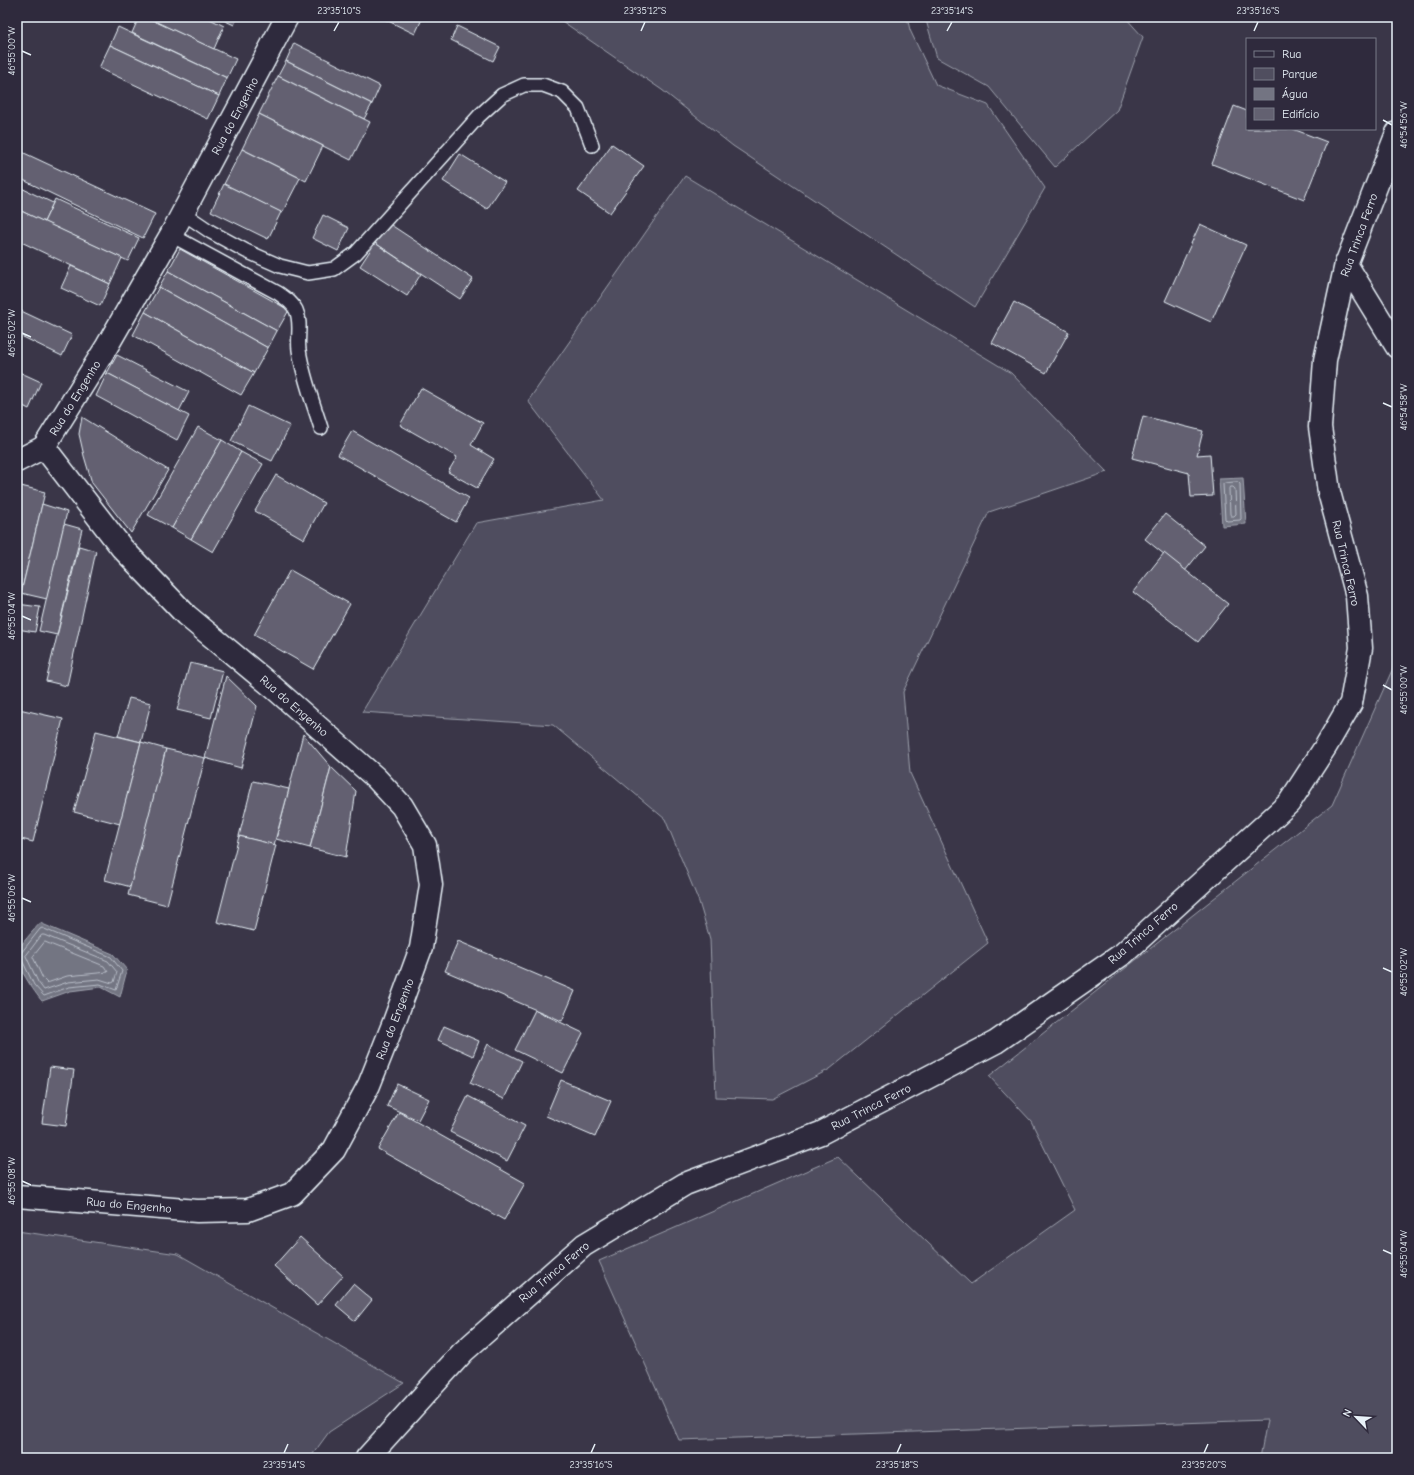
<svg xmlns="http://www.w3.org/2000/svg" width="1414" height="1475" font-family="'Comic Neue',sans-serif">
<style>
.green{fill:#504e5f;stroke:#9ca0ac}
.water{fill:#737482;stroke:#a2a6b1}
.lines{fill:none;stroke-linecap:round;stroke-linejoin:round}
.shore{stroke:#b9bfc9;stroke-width:1}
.building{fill:#636171;stroke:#e8f1f8}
.lane-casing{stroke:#e8f1f8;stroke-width:16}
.street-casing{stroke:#e8f1f8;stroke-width:25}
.lane{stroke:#2f2a3d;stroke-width:13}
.street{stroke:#2f2a3d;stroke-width:22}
.ticks{fill:none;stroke:#e8f1f8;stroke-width:1.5}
.labels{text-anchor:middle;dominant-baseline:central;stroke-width:3;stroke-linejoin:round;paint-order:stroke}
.street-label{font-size:12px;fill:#e8f1f8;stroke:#2f2a3d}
.neatline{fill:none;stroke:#e8f1f8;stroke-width:1.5}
.ticks-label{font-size:10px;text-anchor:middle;fill:#e8f1f8}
</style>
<rect width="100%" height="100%" fill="#3a3648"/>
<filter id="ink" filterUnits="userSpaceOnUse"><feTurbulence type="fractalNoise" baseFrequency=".025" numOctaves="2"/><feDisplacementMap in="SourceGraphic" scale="8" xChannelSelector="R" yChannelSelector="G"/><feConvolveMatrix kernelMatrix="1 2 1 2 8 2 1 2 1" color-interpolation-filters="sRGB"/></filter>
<g filter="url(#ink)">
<g class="green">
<polygon points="556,17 907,17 910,30 936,85 988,105 1045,188 975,307 733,146 662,90"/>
<polygon points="925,17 1125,17 1143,37 1117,110 1055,167 989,87 937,58"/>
<polygon points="685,176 1011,373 1107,472 989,512 903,692 910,773 988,943 830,1069 772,1099 716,1097 710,939 699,902 665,819 553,725 362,712 476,523 604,500 528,401"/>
<polygon points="1397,614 1397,1458 1260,1458 1267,1420 679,1440 599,1261 838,1157 971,1284 1075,1210 1031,1121 989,1076 1332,805 1393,668"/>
<polygon points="17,1231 178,1254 404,1383 329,1432 310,1458 17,1458"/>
</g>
<g class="water">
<polygon points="1243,478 1246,524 1222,526 1219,479"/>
<path d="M 40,923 L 113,954 L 127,970 L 120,997 L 101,987 L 70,991 L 42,1001 C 35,993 14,963 17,952 C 19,946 35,929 40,923 Z"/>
</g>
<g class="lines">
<g class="shore">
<polygon points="1238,482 1240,484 1241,519 1240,520 1227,521 1225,519 1223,484 1225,483"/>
<polygon points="1230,487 1233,487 1235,489 1236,514 1234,516 1231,516 1230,514 1229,489"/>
<polygon points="42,935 44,935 108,961 117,972 114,982 112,983 99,979 68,982 44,990 38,982 26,956"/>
<polygon points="45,942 104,966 108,972 67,976 47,983 43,979 33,957"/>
<polyline points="17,954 21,953 40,929 42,928 111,957 122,971 116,990 100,984 69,987 44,996 34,985 22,960 17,958"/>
</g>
</g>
<g class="building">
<polygon points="139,17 146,17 236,59 227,78 132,33"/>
<polygon points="146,17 206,17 224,26 214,49"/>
<polygon points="217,17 238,17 234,25"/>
<polygon points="380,17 423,17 415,34"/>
<polygon points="457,26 500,47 493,61 451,40"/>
<polygon points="118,27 227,78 219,96 110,45"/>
<polygon points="294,43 380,86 372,104 286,61"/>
<polygon points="110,45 219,96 208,119 99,68"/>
<polygon points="286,61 372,104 364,119 278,76"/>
<polygon points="278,76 370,122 351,160 259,114"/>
<polygon points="1234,106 1247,111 1247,129 1293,129 1327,142 1304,200 1212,164"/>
<polygon points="259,114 323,146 306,181 242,149"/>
<polygon points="612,144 644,166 610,213 578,191"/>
<polygon points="242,149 300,178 282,213 224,184"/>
<polygon points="22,152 155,214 143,238 17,177 17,162"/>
<polygon points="460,154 505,182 487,209 443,181"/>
<polygon points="224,184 281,212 268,239 211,211"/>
<polygon points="17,186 53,203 44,222 17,209"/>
<polygon points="55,199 139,238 128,261 44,222"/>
<polygon points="19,210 122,258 110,284 17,240 17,215"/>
<polygon points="323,215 349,228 338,251 312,238"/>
<polygon points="388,223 473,279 460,299 375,243"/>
<polygon points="1200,224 1246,245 1211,322 1165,301"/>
<polygon points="375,243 421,274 407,296 360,266"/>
<polygon points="180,249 289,310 277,331 168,271"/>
<polygon points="71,266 110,284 100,306 61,288"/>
<polygon points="168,271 277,331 268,348 159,287"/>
<polygon points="159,287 268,348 254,373 145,312"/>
<polygon points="1014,302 1069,332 1046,373 992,343"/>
<polygon points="17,309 72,335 62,356 17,334"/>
<polygon points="145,312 254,373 241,395 133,335"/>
<polygon points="117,355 189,392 179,411 107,373"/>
<polygon points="17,371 41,382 29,409 17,403"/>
<polygon points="107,373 189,416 177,440 96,396"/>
<polygon points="421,388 483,423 471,445 494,459 477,488 448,472 457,457 400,425"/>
<polygon points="248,406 290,426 272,461 231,441"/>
<polygon points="1143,416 1203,431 1197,455 1210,454 1213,496 1191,497 1189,473 1132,458"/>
<polygon points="82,417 168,470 131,533 92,483 84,456 79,434"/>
<polygon points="198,427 222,440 172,528 148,515"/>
<polygon points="352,431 469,498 456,522 338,455"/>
<polygon points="222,440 241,452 191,539 172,528"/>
<polygon points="241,452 263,464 213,552 191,539"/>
<polygon points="276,475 324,503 304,539 255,511"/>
<polygon points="17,485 45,492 21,593 17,592"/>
<polygon points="42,504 67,512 47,599 21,593"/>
<polygon points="1165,514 1205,546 1185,571 1145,539"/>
<polygon points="64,524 82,529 57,635 39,631"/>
<polygon points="79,546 96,551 67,686 46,681"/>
<polygon points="1164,553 1228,604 1198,642 1133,592"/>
<polygon points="290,570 350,604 313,669 254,635"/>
<polygon points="17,604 40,607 35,632 17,629"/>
<polygon points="190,663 223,671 211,718 177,710"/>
<polygon points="226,676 257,706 241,768 205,758"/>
<polygon points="129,698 151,703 141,742 118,736"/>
<polygon points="19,709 63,719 33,842 17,838 17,719"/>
<polygon points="96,731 141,742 120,824 74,812"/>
<polygon points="303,734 331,767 310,848 276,839"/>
<polygon points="141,742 166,749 131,887 105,880"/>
<polygon points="166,749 205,758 167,905 128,895"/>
<polygon points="331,767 356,791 346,857 310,848"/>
<polygon points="253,781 289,789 274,845 239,836"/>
<polygon points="239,836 276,845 254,931 217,922"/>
<polygon points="458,941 575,991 562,1021 445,971"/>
<polygon points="535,1010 583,1033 563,1073 515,1050"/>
<polygon points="444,1026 479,1041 473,1056 438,1040"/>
<polygon points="488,1044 522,1061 504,1099 470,1083"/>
<polygon points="50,1067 74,1070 66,1126 42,1123"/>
<polygon points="561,1080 611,1101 595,1137 546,1116"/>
<polygon points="397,1084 429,1099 418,1120 387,1106"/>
<polygon points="17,1088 20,1089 17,1112"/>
<polygon points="468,1096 525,1126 507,1161 450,1132"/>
<polygon points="399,1112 525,1183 504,1220 378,1149"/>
<polygon points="300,1237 343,1276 317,1305 274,1266"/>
<polygon points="353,1284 372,1300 355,1321 336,1305"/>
</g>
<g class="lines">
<defs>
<g id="lane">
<polyline points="183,213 211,232 246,251 280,266 308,273 334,269 356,253 479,116 502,95 524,85 543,85 562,92 578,108 592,145"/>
<path d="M 171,235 L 278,293 C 285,298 292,302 296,310 C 302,323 297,337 299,350 C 303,377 313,402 321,428"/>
</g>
<g id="street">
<polyline points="1346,264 1397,347"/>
<polyline points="44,447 107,346 171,235 287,17"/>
<polyline points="17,461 44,447"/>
<polyline points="17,1196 197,1211 248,1210 292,1194 334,1150 369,1085 394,1022 421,948 431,885 425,845 402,806 376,778 274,688 186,615 122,548 44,447"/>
<polyline points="367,1458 463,1352 584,1245 685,1184 821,1133 996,1042 1124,953 1289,803 1326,746 1351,703 1361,648 1357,596 1329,492 1320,427 1325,360 1346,264 1397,133"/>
</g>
</defs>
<use href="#lane" class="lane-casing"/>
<use href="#street" class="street-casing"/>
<use href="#lane" class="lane"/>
<use href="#street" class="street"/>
</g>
</g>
<path class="ticks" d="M 334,31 L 339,22M 641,31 L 645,22M 947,31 L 952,22M 1254,31 L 1258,22M 22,51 L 31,55M 1383,120 L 1392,125M 22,333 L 31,337M 1383,403 L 1392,407M 22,616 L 31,620M 1383,685 L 1392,690M 22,898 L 31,902M 1383,968 L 1392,972M 22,1181 L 31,1185M 1383,1250 L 1392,1254M 284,1453 L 288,1444M 591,1453 L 595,1444M 897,1453 L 901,1444M 1204,1453 L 1208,1444"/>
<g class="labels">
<g class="street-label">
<text transform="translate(235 116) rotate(-62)">Rua do Engenho</text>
<text transform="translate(1359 235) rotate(-70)">Rua Trinca Ferro</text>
<text transform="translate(75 398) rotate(-58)">Rua do Engenho</text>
<text transform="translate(1346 563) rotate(77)">Rua Trinca Ferro</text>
<text transform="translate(294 706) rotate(41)">Rua do Engenho</text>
<text transform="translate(1143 933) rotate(-41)">Rua Trinca Ferro</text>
<text transform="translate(395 1019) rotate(-69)">Rua do Engenho</text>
<text transform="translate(871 1107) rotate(-27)">Rua Trinca Ferro</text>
<text transform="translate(129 1205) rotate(5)">Rua do Engenho</text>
<text transform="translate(554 1272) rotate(-40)">Rua Trinca Ferro</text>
</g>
</g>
<rect width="1414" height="1475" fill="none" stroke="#2f2a3d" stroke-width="44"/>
<rect x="1246" y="38" width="130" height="92" fill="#2f2a3d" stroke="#797a88"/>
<rect x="1254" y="51" width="20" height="6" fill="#2f2a3d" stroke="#797a88"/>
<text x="1282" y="58" font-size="12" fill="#e8f1f8">Rua</text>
<rect x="1254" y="68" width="20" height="12" fill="#504e5f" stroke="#797a88"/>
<text x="1282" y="78" font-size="12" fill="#e8f1f8">Parque</text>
<rect x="1254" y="88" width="20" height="12" fill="#737482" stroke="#797a88"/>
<text x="1282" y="98" font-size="12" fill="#e8f1f8">Água</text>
<rect x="1254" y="108" width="20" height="12" fill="#636171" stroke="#797a88"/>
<text x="1282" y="118" font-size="12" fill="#e8f1f8">Edifício</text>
<g transform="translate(1356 1417) rotate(295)" stroke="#2f2a3d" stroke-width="3" paint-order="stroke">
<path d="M0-3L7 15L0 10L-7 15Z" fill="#e8f1f8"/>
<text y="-6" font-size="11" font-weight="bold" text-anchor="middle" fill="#e8f1f8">N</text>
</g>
<rect x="22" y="22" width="1370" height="1431" class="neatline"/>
<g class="ticks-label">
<text x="339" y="14">23°35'10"S</text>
<text x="645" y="14">23°35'12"S</text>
<text x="952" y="14">23°35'14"S</text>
<text x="1258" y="14">23°35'16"S</text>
<text transform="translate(11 51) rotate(-90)" y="4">46°55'00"W</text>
<text transform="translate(1403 125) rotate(-90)" y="4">46°54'56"W</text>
<text transform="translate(11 333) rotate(-90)" y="4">46°55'02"W</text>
<text transform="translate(1403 407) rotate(-90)" y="4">46°54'58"W</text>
<text transform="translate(11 616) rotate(-90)" y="4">46°55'04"W</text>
<text transform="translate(1403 690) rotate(-90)" y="4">46°55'00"W</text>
<text transform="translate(11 898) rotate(-90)" y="4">46°55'06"W</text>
<text transform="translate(1403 972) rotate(-90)" y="4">46°55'02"W</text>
<text transform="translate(11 1181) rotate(-90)" y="4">46°55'08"W</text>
<text transform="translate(1403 1254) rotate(-90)" y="4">46°55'04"W</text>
<text x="284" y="1468">23°35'14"S</text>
<text x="591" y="1468">23°35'16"S</text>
<text x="897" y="1468">23°35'18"S</text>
<text x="1204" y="1468">23°35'20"S</text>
</g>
</svg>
